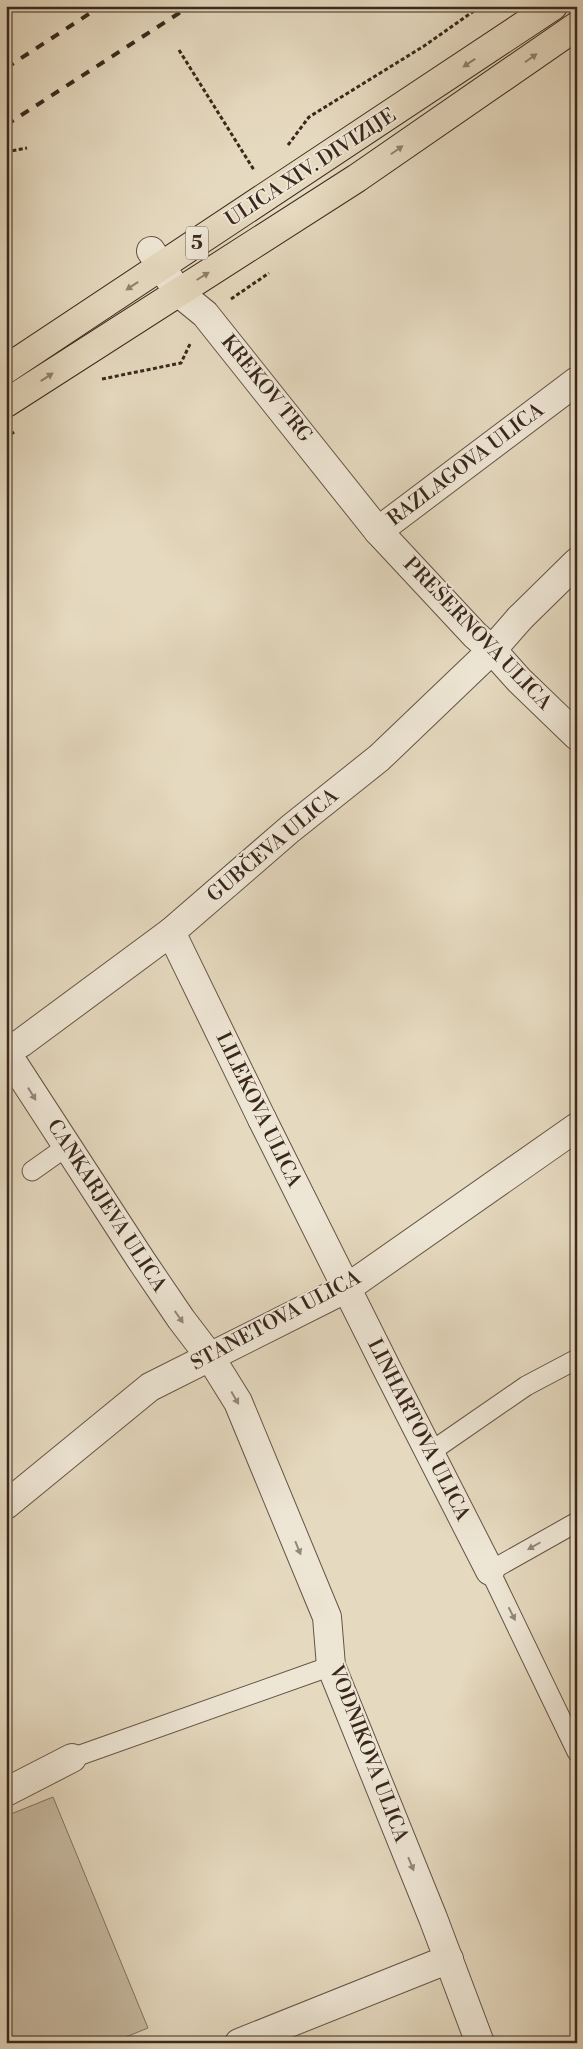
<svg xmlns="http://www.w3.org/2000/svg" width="583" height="2049" font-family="'Libre Bodoni',serif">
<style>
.green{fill:#c8bba3;stroke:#817260}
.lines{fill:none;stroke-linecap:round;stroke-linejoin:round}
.service-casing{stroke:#655446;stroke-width:21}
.pedestrian-casing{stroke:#655446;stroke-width:30}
.minor-casing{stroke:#655446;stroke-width:30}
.primary-casing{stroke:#3a281d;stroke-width:30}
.path{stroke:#3a281d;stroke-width:3;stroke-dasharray:4 2.5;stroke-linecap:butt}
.service{stroke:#eee6d5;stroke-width:19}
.pedestrian{stroke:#eee6d5;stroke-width:28}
.minor{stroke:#eee6d5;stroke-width:28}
.primary{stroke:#e5d9bf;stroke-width:28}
.rail{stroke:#3a281d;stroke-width:4;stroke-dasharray:9 9;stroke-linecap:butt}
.oneway{fill:#90806e}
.oneway2{fill:#948779}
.labels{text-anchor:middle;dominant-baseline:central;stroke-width:4;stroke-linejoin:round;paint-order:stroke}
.shield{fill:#eee6d5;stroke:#706154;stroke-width:1}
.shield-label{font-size:19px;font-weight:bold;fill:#3a281d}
.street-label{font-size:20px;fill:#3a281d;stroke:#eee6d5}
</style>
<rect width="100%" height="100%" fill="#e5d9bf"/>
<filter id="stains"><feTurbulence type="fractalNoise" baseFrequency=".004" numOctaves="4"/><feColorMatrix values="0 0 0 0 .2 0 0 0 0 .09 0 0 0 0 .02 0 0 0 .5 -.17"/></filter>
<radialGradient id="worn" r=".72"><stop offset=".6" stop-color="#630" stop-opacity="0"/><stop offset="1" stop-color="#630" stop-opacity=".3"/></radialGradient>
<polygon class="green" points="53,1797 148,2028 111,2043 6,2043 6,1816"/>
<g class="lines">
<defs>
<g id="service">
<polyline points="32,1171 66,1147"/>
<polyline points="429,1453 526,1386 577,1359"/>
<polyline points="577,1522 490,1571 577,1752"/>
<polyline points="72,1758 331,1666"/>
</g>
<g id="pedestrian">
<polyline points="151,251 178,292 205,314 378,531 475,635 492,650 519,680 577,736"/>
<polyline points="171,932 290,829 379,758 492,650 520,618"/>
<polyline points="262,1119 387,1369 490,1571"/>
<polyline points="6,1505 150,1387 347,1288 577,1127"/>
<polyline points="6,1792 72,1758"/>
</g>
<g id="minor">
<polyline points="378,531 577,381"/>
<polyline points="520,618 577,562"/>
<polyline points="6,1051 21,1043 171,932 262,1119"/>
<polyline points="6,1052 141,1260 181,1319 210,1357 238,1402 327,1617 331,1666 433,1918 480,2043"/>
<polyline points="239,2043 449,1959"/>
</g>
<g id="primary">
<polyline points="6,369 553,6"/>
<polyline points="6,403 357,178 577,26"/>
</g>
</defs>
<use href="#service" class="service-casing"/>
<use href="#pedestrian" class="pedestrian-casing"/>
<use href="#minor" class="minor-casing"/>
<use href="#primary" class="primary-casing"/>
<g class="path">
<polyline points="179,50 254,170"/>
<polyline points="288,145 309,117 424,46 481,6"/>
<polyline points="6,152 27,148"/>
<polyline points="231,299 269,273"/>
<polyline points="102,379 181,363 190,344"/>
<polyline points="6,438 14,432"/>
</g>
<use href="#service" class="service"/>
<use href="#pedestrian" class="pedestrian"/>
<use href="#minor" class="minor"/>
<use href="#primary" class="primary"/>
<g class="rail">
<polyline points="6,68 101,6"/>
<polyline points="6,125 190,6"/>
</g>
</g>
<defs><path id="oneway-solid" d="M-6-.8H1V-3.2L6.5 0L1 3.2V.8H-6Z" transform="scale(1.25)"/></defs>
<g class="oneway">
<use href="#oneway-solid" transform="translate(531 58) rotate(-35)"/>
<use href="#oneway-solid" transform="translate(469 63) rotate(146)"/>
<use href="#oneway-solid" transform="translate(397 150) rotate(-35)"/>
<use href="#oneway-solid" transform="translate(203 276) rotate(-32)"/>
<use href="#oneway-solid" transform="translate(132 286) rotate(146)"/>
<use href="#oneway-solid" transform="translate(47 377) rotate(-33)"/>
</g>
<g class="oneway2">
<use href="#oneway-solid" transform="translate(32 1094) rotate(58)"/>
<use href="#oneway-solid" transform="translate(179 1317) rotate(55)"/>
<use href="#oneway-solid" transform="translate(235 1398) rotate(60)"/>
<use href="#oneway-solid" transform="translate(534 1546) rotate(150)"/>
<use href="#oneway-solid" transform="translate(298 1548) rotate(68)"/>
<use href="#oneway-solid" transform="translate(512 1614) rotate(63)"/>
<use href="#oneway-solid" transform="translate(411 1864) rotate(68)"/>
</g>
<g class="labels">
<rect class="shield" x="186" y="226.5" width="22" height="33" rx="4"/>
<g class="shield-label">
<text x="197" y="243">5</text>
</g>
<g class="street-label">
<text transform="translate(311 168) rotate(-33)">ULICA XIV. DIVIZIJE</text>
<text transform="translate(266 389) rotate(51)">KREKOV TRG</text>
<text transform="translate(466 465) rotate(-37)">RAZLAGOVA ULICA</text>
<text transform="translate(477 634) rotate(46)">PREŠERNOVA ULICA</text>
<text transform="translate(273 846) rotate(-40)">GUBČEVA ULICA</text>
<text transform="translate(258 1110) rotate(64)">LILEKOVA ULICA</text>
<text transform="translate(106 1206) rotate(57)">CANKARJEVA ULICA</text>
<text transform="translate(276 1321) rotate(-28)">STANETOVA ULICA</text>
<text transform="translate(418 1430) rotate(63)">LINHARTOVA ULICA</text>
<text transform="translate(368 1754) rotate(69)">VODNIKOVA ULICA</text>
</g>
</g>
<rect width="583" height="2049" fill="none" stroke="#e5d9bf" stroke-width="25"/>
<rect x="8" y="8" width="568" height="2034" fill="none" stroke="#3a281d" stroke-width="2.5"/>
<rect x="12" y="12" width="558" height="2024" fill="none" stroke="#3a281d"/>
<rect width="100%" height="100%" filter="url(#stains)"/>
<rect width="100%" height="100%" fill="url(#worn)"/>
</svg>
